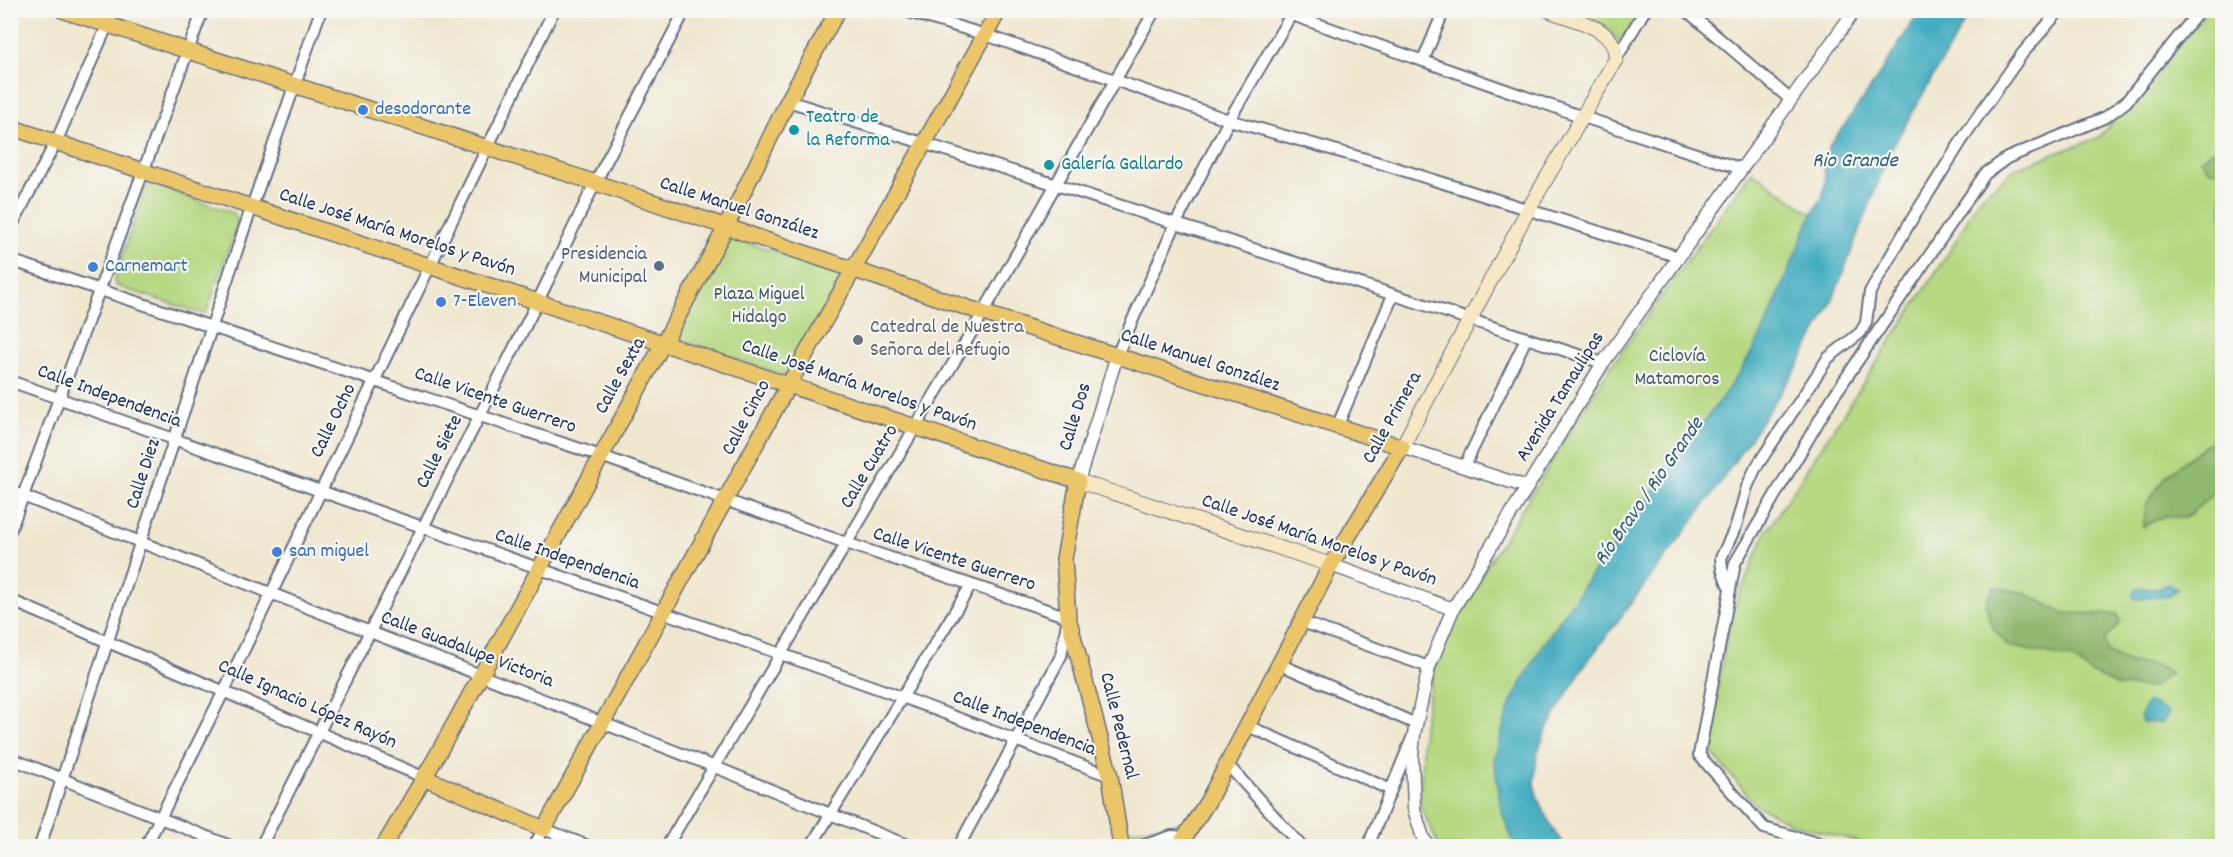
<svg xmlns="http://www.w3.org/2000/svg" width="2233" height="857" font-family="Dekko,sans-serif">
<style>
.green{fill:#b5d880;stroke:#68846f;stroke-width:1.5}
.forest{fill:#90b86e;stroke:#567466;stroke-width:1.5}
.water{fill:#42adc0;stroke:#2e6e8f;stroke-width:1.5}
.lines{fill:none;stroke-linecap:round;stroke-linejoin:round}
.minor-casing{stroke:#666f86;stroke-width:14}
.tertiary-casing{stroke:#666f86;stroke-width:15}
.secondary-casing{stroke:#666f86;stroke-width:16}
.primary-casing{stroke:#666f86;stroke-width:18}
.minor{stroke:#fff;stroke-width:10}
.tertiary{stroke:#fff;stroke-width:12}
.secondary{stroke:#f7e8c3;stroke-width:14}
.primary{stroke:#ebc669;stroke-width:15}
.shop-dot{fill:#3f7fe0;stroke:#f6f6f2;stroke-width:2}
.culture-dot{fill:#0f9aa8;stroke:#f6f6f2;stroke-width:2}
.service-dot{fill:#5c6f8a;stroke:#f6f6f2;stroke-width:2}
.worship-dot{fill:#6b7280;stroke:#f6f6f2;stroke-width:2}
.labels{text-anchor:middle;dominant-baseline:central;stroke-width:4.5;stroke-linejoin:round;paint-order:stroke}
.shop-label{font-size:20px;fill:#366cbe;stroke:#f6f6f2;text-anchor:start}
.culture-label{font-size:20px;fill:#0d838f;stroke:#f6f6f2;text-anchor:start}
.street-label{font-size:20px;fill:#1b2f5e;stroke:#f6f6f2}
.service-label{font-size:20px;fill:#4e5e75;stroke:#f6f6f2;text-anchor:end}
.park-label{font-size:20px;fill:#425966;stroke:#f6f6f2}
.worship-label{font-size:20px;fill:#5b616d;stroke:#f6f6f2;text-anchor:start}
.water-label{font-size:21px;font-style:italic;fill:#295b80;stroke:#f6f6f2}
</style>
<rect width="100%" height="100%" fill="#f6f6f2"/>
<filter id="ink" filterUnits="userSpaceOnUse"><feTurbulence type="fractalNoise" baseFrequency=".0167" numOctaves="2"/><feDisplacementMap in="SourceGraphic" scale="12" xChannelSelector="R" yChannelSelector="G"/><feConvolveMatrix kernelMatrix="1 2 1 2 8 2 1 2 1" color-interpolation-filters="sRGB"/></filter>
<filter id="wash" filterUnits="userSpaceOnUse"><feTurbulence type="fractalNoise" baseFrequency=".008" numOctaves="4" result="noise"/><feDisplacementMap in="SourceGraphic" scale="24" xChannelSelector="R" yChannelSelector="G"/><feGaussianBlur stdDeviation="1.35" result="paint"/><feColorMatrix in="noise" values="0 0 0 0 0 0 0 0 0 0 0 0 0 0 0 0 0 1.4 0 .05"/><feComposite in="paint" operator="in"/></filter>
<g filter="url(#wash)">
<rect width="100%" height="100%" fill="#f0e7cf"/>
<g class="green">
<polygon points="1585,11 1641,11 1621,43 1606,26 1580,15"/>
<polygon points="2207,11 2222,11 2222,838 2200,846 1874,846 1792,824 1756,805 1707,747 1731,614 1766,532 1951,249 1978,200 2016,168 2098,138 2157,74"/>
<polygon points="1752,171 1812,214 1764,330 1741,371 1610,551 1591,575 1542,646 1510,704 1501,810 1515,846 1439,846 1420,806 1423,726 1434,670 1459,611 1609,369"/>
<polygon points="151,184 234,213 238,222 207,311 203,314 116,286 114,280 145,189"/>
<polygon points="730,237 843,273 787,376 675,338"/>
<polygon points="1188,821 1172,846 1128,846 1127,831"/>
</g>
<g class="forest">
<polygon points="2222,145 2222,171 2210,170 2200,159"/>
<polygon points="2222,432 2222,487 2185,518 2164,516 2143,527 2147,503 2166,476"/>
<polygon points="1993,587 2026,593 2062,613 2118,614 2120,623 2104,640 2108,653 2130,663 2158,665 2171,673 2151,688 2119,686 2093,674 2071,658 2008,646 1991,625 1986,604"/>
</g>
<g class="water">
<polygon points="1920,11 1971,11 1891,150 1829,309 1795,371 1712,495 1582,669 1546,730 1537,755 1534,784 1538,799 1554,831 1565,846 1515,846 1501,810 1494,759 1510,704 1542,646 1591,575 1610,551 1741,371 1764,330 1812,214 1822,198 1825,183 1824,159 1830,145 1870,89"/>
<polygon points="2167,584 2178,589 2170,596 2139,599 2135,599 2132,595 2136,589 2159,588"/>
<polygon points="2149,702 2169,713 2162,723 2142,722 2140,717 2145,704"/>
</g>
</g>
<g filter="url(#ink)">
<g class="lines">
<defs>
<g id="minor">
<polyline points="902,10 986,35 1229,120 1383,164 1679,257"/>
<polyline points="1278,10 1583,117 1742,169"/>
<polyline points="1686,10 1791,100"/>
<polyline points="1616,59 1645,10"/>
<polyline points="1423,61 1444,10"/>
<polyline points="788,101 1057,185 1603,363"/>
<polyline points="10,229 56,142 114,10"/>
<polyline points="10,260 601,456 846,543 1068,617 1061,656 959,846"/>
<polyline points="1117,355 1175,225 1229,120 1291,15"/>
<polyline points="10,381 902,697 1110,776"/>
<polyline points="1337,427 1393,295"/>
<polyline points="1464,467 1526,339"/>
<polyline points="10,491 715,767 909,846"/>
<polyline points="10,531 203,10"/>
<polyline points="1728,585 1722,569 1721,558 1736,526 1747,487 1755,469 1828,358 1860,333 1866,323 1870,292 1909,224 1969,129 2022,54 2060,10"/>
<polyline points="10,600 423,777"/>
<polyline points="1302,622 1429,667"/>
<polyline points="1279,664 1416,724"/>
<polyline points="1248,726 1391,790"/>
<polyline points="10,758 230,846"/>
<polyline points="1227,764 1301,846"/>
<polyline points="40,846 243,232 321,10"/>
<polyline points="146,846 224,691 554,10"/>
<polyline points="261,846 538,301 595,183 685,10"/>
<polyline points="534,846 544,829 588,846"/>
<polyline points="667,846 983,313 1155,10"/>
<polyline points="811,846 971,585"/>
<polyline points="1142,846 1172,836 1185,837"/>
<polyline points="1368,846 1413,736"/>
<polyline points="1827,846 1764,828 1699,755 1735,563 1833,397 1985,174 2007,158 2106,117 2126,102 2200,10"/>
</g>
<g id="tertiary">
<polyline points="1402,447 1527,487"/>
<polyline points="1078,481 1117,355"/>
<polyline points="1331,565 1453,609"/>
<polyline points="1428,846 1423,838 1414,809 1412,756 1414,734 1429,667 1453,609 1603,363 1855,10"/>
</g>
<g id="secondary">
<path d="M 1402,447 L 1528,210 L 1616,59 C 1617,27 1573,20 1548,10"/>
<polyline points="1078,481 1331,565"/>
</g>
<g id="primary">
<polyline points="62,10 581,178 983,313 1402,447 1331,565 1208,801 1179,846"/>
<polyline points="10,127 1078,481 1064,559 1068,617 1110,776 1121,846"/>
<polyline points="423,777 544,829 789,384 999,10"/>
<polyline points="384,846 435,759 664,342 726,227 788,101 838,10"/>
</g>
</defs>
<use href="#minor" class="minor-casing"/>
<use href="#tertiary" class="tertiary-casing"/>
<use href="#secondary" class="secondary-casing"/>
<use href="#primary" class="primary-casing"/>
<use href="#minor" class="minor"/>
<use href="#tertiary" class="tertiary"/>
<use href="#secondary" class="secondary"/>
<use href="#primary" class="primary"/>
</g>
</g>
<g class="shop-dot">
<circle cx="363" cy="110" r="6"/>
<circle cx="93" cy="267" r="6"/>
<circle cx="441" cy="302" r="6"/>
<circle cx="277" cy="552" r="6"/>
</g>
<g class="culture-dot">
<circle cx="794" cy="130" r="6"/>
<circle cx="1049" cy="165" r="6"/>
</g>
<circle class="service-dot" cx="659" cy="266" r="6"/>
<circle class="worship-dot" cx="858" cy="340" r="6"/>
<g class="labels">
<g class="shop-label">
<text x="375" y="110">desodorante</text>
<text x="105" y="267">Carnemart</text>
<text x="453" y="302">7-Eleven</text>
<text x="289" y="552">san miguel</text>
</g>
<g class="culture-label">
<text x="806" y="118">Teatro de<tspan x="806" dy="23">la Reforma</tspan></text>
<text x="1061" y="165">Galería Gallardo</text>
</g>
<g class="street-label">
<text transform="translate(739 209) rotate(18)">Calle Manuel González</text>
<text transform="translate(397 233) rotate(18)">Calle José María Morelos y Pavón</text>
<text transform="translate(1200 361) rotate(18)">Calle Manuel González</text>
<text transform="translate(621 376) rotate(-61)">Calle Sexta</text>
<text transform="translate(859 386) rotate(19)">Calle José María Morelos y Pavón</text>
<text transform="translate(109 397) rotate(20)">Calle Independencia</text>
<text transform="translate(1561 397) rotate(-58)">Avenida Tamaulipas</text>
<text transform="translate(495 401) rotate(19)">Calle Vicente Guerrero</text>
<text transform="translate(1076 417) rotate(-73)">Calle Dos</text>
<text transform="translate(747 418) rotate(-62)">Calle Cinco</text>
<text transform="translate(1393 418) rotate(-61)">Calle Primera</text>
<text transform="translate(334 421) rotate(-64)">Calle Ocho</text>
<text transform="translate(440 452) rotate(-63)">Calle Siete</text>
<text transform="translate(870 467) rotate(-59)">Calle Cuatro</text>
<text transform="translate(144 474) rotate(-72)">Calle Diez</text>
<text transform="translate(1319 541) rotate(19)">Calle José María Morelos y Pavón</text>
<text transform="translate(567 560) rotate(19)">Calle Independencia</text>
<text transform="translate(954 560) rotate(18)">Calle Vicente Guerrero</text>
<text transform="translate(467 650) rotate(21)">Calle Guadalupe Victoria</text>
<text transform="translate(307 705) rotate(24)">Calle Ignacio López Rayón</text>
<text transform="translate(1024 724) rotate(21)">Calle Independencia</text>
<text transform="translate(1118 726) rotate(76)">Calle Pedernal</text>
</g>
<g class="service-label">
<text x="647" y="255">Presidencia<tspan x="647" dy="23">Municipal</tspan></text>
</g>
<g class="park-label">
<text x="759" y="295">Plaza Miguel<tspan x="759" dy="23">Hidalgo</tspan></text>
<text x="1677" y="357">Ciclovía<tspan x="1677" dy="23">Matamoros</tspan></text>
</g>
<g class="worship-label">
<text x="870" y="328">Catedral de Nuestra<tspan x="870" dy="23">Señora del Refugio</tspan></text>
</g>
<g class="water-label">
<text x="1855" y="162">Rio Grande</text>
<text transform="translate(1650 492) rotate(-55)">Río Bravo / Rio Grande</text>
</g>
</g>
<rect width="2233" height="857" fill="none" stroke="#f6f6f2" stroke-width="36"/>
</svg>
